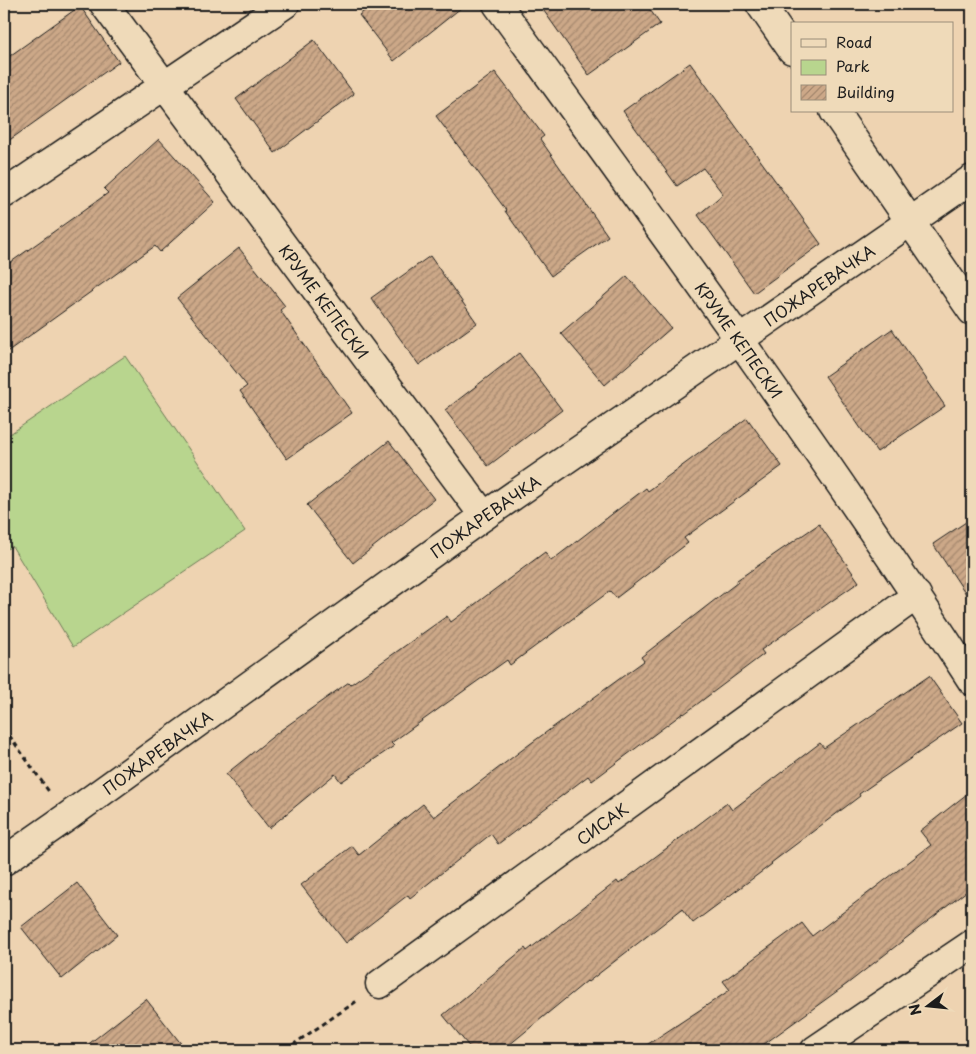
<svg xmlns="http://www.w3.org/2000/svg" width="976" height="1054" font-family="'Playpen Sans',sans-serif">
<style>
.green{fill:#b8d58e;stroke:#6a7855}
.building{fill:url(#building-hatch);stroke:#1c1c1c}
.lines{fill:none;stroke-linecap:round;stroke-linejoin:round}
.minor-casing{stroke:#1c1c1c;stroke-width:31}
.path{stroke:#1c1c1c;stroke-width:3;stroke-dasharray:5 4;stroke-linecap:butt}
.minor{stroke:#efdab9;stroke-width:28}
.labels{text-anchor:middle;dominant-baseline:central;stroke-width:4;stroke-linejoin:round;paint-order:stroke}
.street-label{font-size:16px;fill:#1c1c1c;stroke:#efdab9}
</style>
<defs>
<pattern id="building-hatch" width="6" height="6" patternUnits="userSpaceOnUse" patternTransform="scale(1.25)"><rect width="6" height="6" fill="#cca888"/><path d="M-1 1l2-2M0 6l6-6M5 7l2-2" fill="none" stroke="#a5886e"/></pattern>
</defs>
<rect width="100%" height="100%" fill="#eed3b1"/>
<filter id="ink" filterUnits="userSpaceOnUse"><feTurbulence type="fractalNoise" baseFrequency=".02" numOctaves="2"/><feDisplacementMap in="SourceGraphic" scale="10" xChannelSelector="R" yChannelSelector="G"/><feConvolveMatrix kernelMatrix="1 2 1 2 8 2 1 2 1" color-interpolation-filters="sRGB"/></filter>
<g filter="url(#ink)">
<polygon class="green" points="125,356 245,531 73,647 12,546 4,551 4,438"/>
<g class="building">
<polygon points="374,4 466,4 394,61 359,15"/>
<polygon points="539,4 646,4 660,24 589,75"/>
<polygon points="80,6 119,62 4,144 4,60"/>
<polygon points="314,40 354,94 275,153 236,99"/>
<polygon points="690,63 821,244 754,293 698,215 723,194 703,168 677,186 623,111"/>
<polygon points="495,72 544,136 540,139 608,236 551,276 505,211 506,210 436,116"/>
<polygon points="159,139 215,202 160,252 155,246 4,354 4,267 108,193 104,189"/>
<polygon points="239,248 285,306 280,310 352,413 287,459 240,391 247,386 177,298"/>
<polygon points="430,256 477,323 419,365 371,298"/>
<polygon points="627,276 671,328 605,385 561,333"/>
<polygon points="892,329 945,406 877,452 825,376"/>
<polygon points="519,353 562,410 488,466 445,410"/>
<polygon points="747,418 782,466 684,538 688,543 616,598 610,591 510,665 507,660 391,743 394,746 341,782 335,774 269,828 226,774 281,730 349,682 351,684 447,616 451,622 545,552 551,561 646,488 648,491"/>
<polygon points="389,441 434,499 353,563 307,505"/>
<polygon points="972,518 972,603 933,544"/>
<polygon points="819,524 859,582 761,650 764,654 684,714 683,713 592,781 588,776 498,844 491,834 410,898 408,895 346,943 301,885 352,846 359,855 423,804 434,817 530,744 644,661 641,657 738,582 737,580"/>
<polygon points="929,676 962,723 859,794 860,796 771,863 772,864 693,923 682,909 588,982 587,981 503,1050 472,1050 443,1015 525,948 527,951 617,881 619,884 727,803 732,810 820,743 824,748"/>
<polygon points="972,790 972,887 847,984 756,1050 639,1050 730,990 723,981 802,923 812,936 931,845 920,831"/>
<polygon points="77,883 117,935 62,979 21,927"/>
<polygon points="146,999 186,1050 81,1050"/>
</g>
<g class="lines">
<defs>
<g id="minor">
<path id="s1" d="M 104,4 L 484,516"/>
<path id="s2" d="M 497,4 C 659,227 822,449 972,681"/>
<polyline points="760,4 792,50"/>
<polyline points="834,111 972,311"/>
<polyline points="4,194 285,4"/>
<path id="s3" d="M 4,861 L 67,817 L 484,516 L 972,179"/>
<path id="s4" d="M 380,984 L 917,595"/>
<polyline points="815,1050 972,944"/>
</g>
</defs>
<use href="#minor" class="minor-casing"/>
<g class="path">
<polyline points="4,728 50,793"/>
<polyline points="285,1050 357,1001"/>
</g>
<use href="#minor" class="minor"/>
</g>
</g>
<g class="labels">
<g class="street-label">
<text stroke="none"><textPath href="#s3" startOffset="998">ПОЖАРЕВАЧКА</textPath></text>
<text stroke="none"><textPath href="#s1" startOffset="370">КРУМЕ КЕПЕСКИ</textPath></text>
<text stroke="none"><textPath href="#s2" startOffset="414">КРУМЕ КЕПЕСКИ</textPath></text>
<text stroke="none"><textPath href="#s3" startOffset="592">ПОЖАРЕВАЧКА</textPath></text>
<text stroke="none"><textPath href="#s3" startOffset="188">ПОЖАРЕВАЧКА</textPath></text>
<text stroke="none"><textPath href="#s4" startOffset="274">СИСАК</textPath></text>
</g>
</g>
<rect width="976" height="1054" fill="none" stroke="#efdab9" stroke-width="20"/>
<rect x="10" y="10" width="956" height="1034" fill="none" stroke="#1c1c1c" stroke-width="2" filter="url(#ink)"/>
<rect x="791" y="22" width="162" height="90" fill="#efdab9" stroke="#9b8e7a"/>
<rect x="801" y="39" width="25" height="8" fill="#efdab9" stroke="#9b8e7a"/>
<text x="836" y="48" font-size="15" fill="#1c1c1c">Road</text>
<rect x="801" y="60" width="25" height="15" fill="#b8d58e" stroke="#9b8e7a"/>
<text x="836" y="72" font-size="15" fill="#1c1c1c">Park</text>
<rect x="801" y="85" width="25" height="15" fill="url(#building-hatch)" stroke="#9b8e7a"/>
<text x="836" y="98" font-size="15" fill="#1c1c1c">Building</text>
<g transform="translate(928 1006) rotate(254)" stroke="#efdab9" stroke-width="4" paint-order="stroke">
<path d="M0-4L9 19L0 12L-9 19Z" fill="#1c1c1c"/>
<text y="-8" font-size="14" font-weight="bold" text-anchor="middle" fill="#1c1c1c">N</text>
</g>
</svg>
